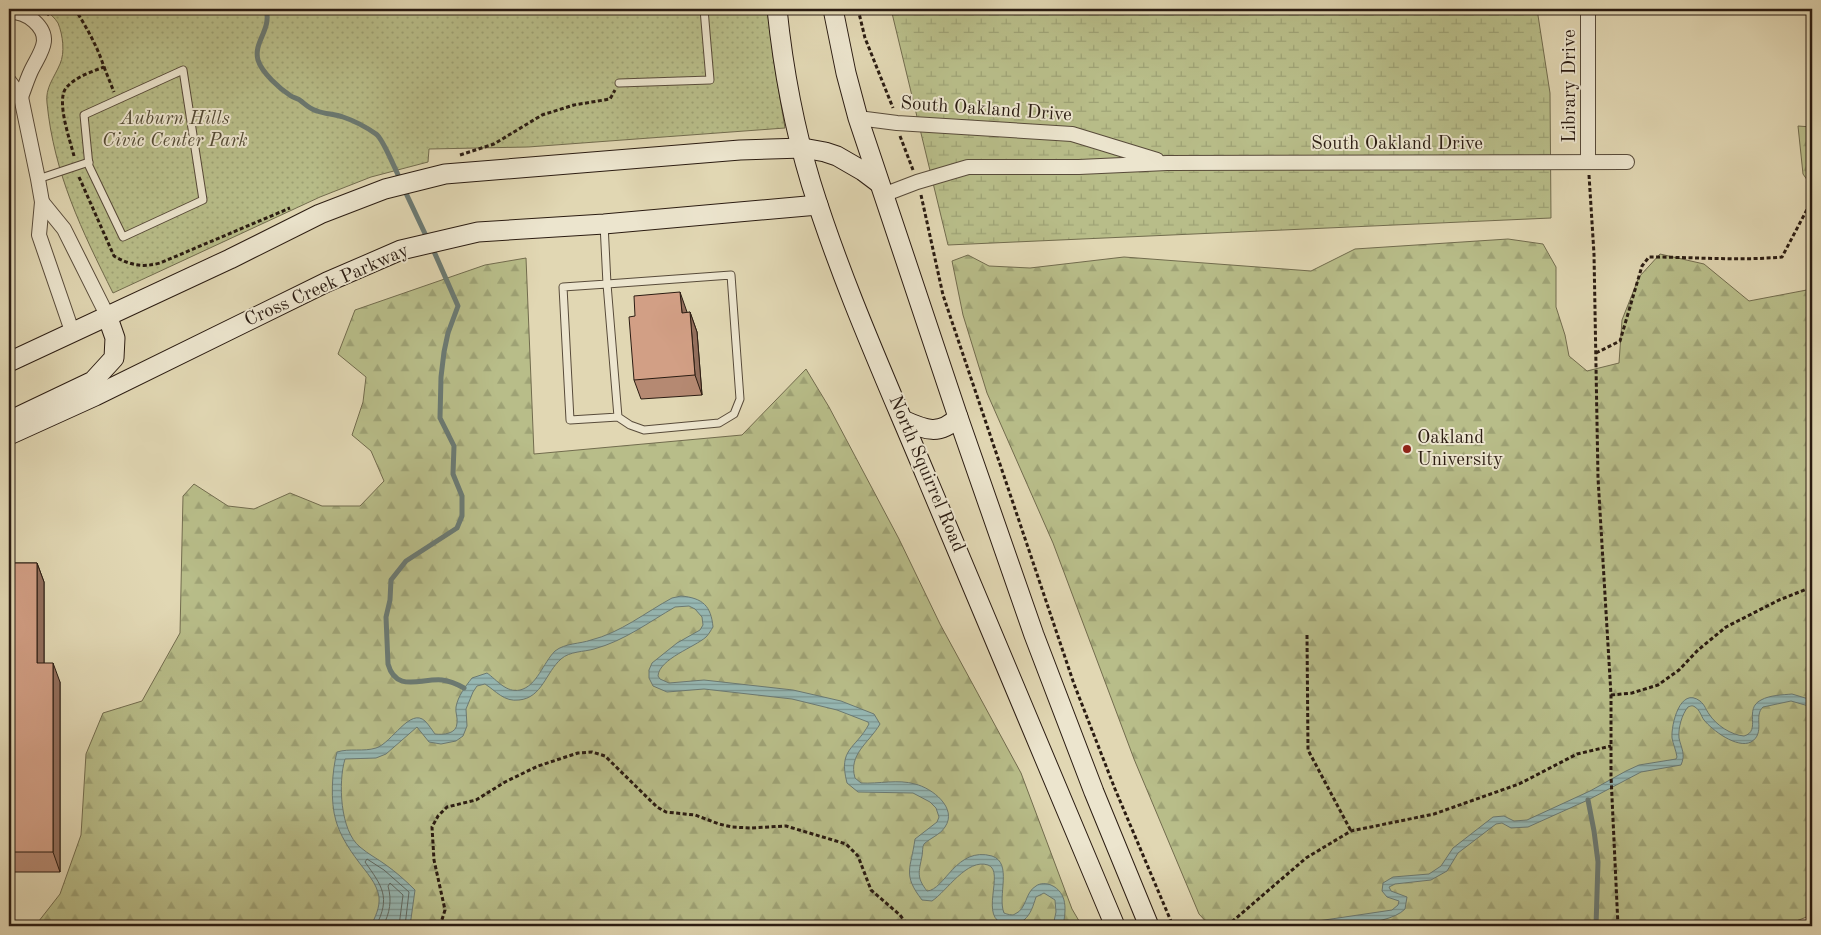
<svg xmlns="http://www.w3.org/2000/svg" width="1821" height="935" font-family="'Old Standard TT',serif">
<style>
.grass{fill:url(#grass-dots);stroke:#726c4e}
.forest{fill:url(#forest-firs);stroke:#726c4e}
.wetland{fill:url(#wetland-marsh);stroke:#726c4e}
.water{fill:url(#water-rules);stroke:#6b7a73}
.lines{fill:none;stroke-linecap:round;stroke-linejoin:round}
.shore{stroke:#606a63;stroke-width:1}
.stream{stroke:#6b7a73;stroke-width:5}
.lane-casing{stroke:#584b3a;stroke-width:9}
.street-casing{stroke:#584b3a;stroke-width:16}
.secondary-casing{stroke:#2b1c12;stroke-width:21}
.path{stroke:#2b1c12;stroke-width:3;stroke-dasharray:4 2.5;stroke-linecap:butt}
.lane{stroke:#ece5ce;stroke-width:7}
.street{stroke:#ece5ce;stroke-width:14}
.secondary{stroke:#ece5ce;stroke-width:19}
.wall{fill:#b58972;stroke:#2b1c12}
.shaded-wall{fill:#936f5d;stroke:#2b1c12}
.building{fill:#d29f85;stroke:#2b1c12}
.poi-dot{fill:#8f2418;stroke:#ece5ce;stroke-width:2}
.labels{text-anchor:middle;dominant-baseline:central;stroke-width:4;stroke-linejoin:round;paint-order:stroke}
.street-label{font-size:19px;fill:#2b1c12;stroke:#ece5ce}
.park-label{font-size:19px;font-style:italic;fill:#554c36;stroke:#ece5ce}
.poi-label{font-size:19px;fill:#2b1c12;stroke:#ece5ce;text-anchor:start}
</style>
<defs>
<pattern id="grass-dots" width="8" height="8" patternUnits="userSpaceOnUse" patternTransform="scale(1.25)"><rect width="8" height="8" fill="#b8bd89"/><path d="M2 2h.1M6 6h.1" fill="none" stroke="#9ea275" stroke-width="1.8" stroke-linecap="round"/></pattern>
<pattern id="forest-firs" width="22" height="20" patternUnits="userSpaceOnUse" patternTransform="scale(1.25)"><rect width="22" height="20" fill="#b8bd89"/><path d="M5 1l3.5 6h-7zM16 11l3.5 6h-7z" fill="#9ea275"/></pattern>
<pattern id="wetland-marsh" width="20" height="14" patternUnits="userSpaceOnUse" patternTransform="scale(1.25)"><rect width="20" height="14" fill="#b8bd89"/><path d="M1 5h8M5 5V1M11 12h8M15 12V8" fill="none" stroke="#9ea275"/></pattern>
<pattern id="water-rules" width="6" height="5" patternUnits="userSpaceOnUse" patternTransform="scale(1.25)"><rect width="6" height="5" fill="#96b8b4"/><path d="M0 2.5h6" fill="none" stroke="#7b9591"/></pattern>
</defs>
<rect width="100%" height="100%" fill="#e1d7b3"/>
<filter id="stains"><feTurbulence type="fractalNoise" baseFrequency=".004" numOctaves="4"/><feColorMatrix values="0 0 0 0 .2 0 0 0 0 .09 0 0 0 0 .02 0 0 0 .5 -.17"/></filter>
<radialGradient id="worn" r=".72"><stop offset=".6" stop-color="#630" stop-opacity="0"/><stop offset="1" stop-color="#630" stop-opacity=".3"/></radialGradient>
<path class="grass" d="M 45,9 L 769,9 L 773,56 L 785,128 L 528,147 L 429,149 L 428,162 L 371,177 L 320,197 L 113,293 C 82,231 54,174 47,103 C 45,88 54,78 60,64 C 65,53 63,35 58,23 C 55,18 49,13 45,9 Z"/>
<g class="forest">
<polygon points="1798,126 1812,127 1812,187 1803,174"/>
<polygon points="1508,239 1543,244 1556,267 1556,307 1565,335 1569,356 1587,371 1619,363 1622,320 1639,277 1660,254 1704,264 1749,301 1812,289 1812,915 1783,926 1210,926 1199,914 1134,759 1053,543 987,393 963,315 952,261 968,255 989,266 1030,268 1124,257 1311,271 1355,249"/>
<polygon points="526,258 534,454 742,435 806,369 829,407 899,539 940,624 1021,773 1072,909 1082,926 35,926 60,894 81,835 86,754 103,713 142,701 180,633 183,496 194,484 228,506 254,509 290,493 322,506 360,506 384,481 371,451 352,435 363,402 366,377 338,354 355,310 485,265"/>
</g>
<polygon class="wetland" points="891,9 1537,9 1550,93 1551,218 948,245"/>
<g class="water">
<path d="M 681,596 C 703,598 711,606 713,627 C 711,630 709,634 706,637 C 695,647 659,659 658,676 L 660,679 L 669,683 L 704,680 L 793,690 L 841,701 L 874,714 L 880,724 C 869,743 848,754 855,778 L 861,783 C 879,784 898,779 915,784 C 932,788 958,808 945,827 C 940,835 930,838 924,844 C 922,847 923,852 922,856 C 919,872 916,877 927,891 C 945,890 956,846 992,856 C 1013,863 997,896 1004,913 C 1007,914 1012,916 1015,914 C 1027,909 1025,892 1036,886 C 1040,883 1046,883 1051,885 C 1068,893 1066,910 1063,926 L 1053,926 L 1056,912 L 1055,900 L 1044,893 L 1036,897 C 1033,906 1031,914 1024,920 C 1018,924 1013,925 1006,924 C 977,920 1006,871 988,865 C 967,858 947,891 932,901 L 922,900 C 902,874 911,869 915,839 L 937,822 L 939,817 L 936,808 L 930,802 L 913,793 L 858,792 L 847,783 C 838,748 855,750 869,724 L 868,722 L 837,710 L 792,699 L 704,689 L 667,692 L 653,686 L 649,678 L 649,670 L 652,663 L 677,643 L 700,630 L 703,625 L 702,617 L 695,609 L 689,606 L 675,607 C 649,622 624,641 594,649 C 584,652 570,651 561,659 C 546,672 542,698 519,700 C 504,702 496,691 485,684 L 477,686 L 473,692 L 466,709 L 467,726 L 463,736 L 456,741 L 441,744 L 429,742 L 417,727 L 386,754 L 376,758 L 345,759 C 338,782 340,831 360,847 C 368,854 378,859 386,865 C 396,872 406,881 415,890 L 410,926 L 371,926 C 375,917 380,908 379,897 C 377,883 366,872 358,861 C 349,849 340,835 336,821 C 330,801 332,771 337,752 C 350,748 363,752 376,748 C 392,743 410,707 425,721 C 429,725 432,730 435,734 C 443,735 457,734 457,723 C 458,718 455,712 456,707 C 458,696 465,687 472,678 L 487,673 C 497,680 506,693 520,690 C 537,686 543,663 555,651 C 565,643 580,644 591,640 C 620,633 646,612 672,598 Z"/>
<path d="M 1792,694 L 1812,700 L 1812,707 L 1791,701 L 1763,707 C 1753,716 1766,733 1751,742 C 1737,749 1712,730 1704,720 C 1701,716 1700,710 1695,707 C 1692,705 1691,706 1688,707 C 1682,714 1678,728 1679,738 C 1681,748 1686,754 1681,765 L 1641,772 L 1588,800 L 1528,827 L 1511,828 L 1502,823 L 1496,824 L 1458,853 L 1447,871 L 1431,880 L 1395,884 L 1389,887 L 1391,891 L 1407,897 L 1405,909 C 1386,929 1311,926 1284,926 L 1392,910 L 1398,905 L 1399,901 L 1387,897 L 1382,891 L 1383,883 L 1393,877 L 1429,874 L 1441,866 L 1453,848 L 1493,817 L 1504,816 L 1514,821 L 1527,820 L 1590,791 L 1626,771 L 1639,765 L 1676,759 L 1677,757 C 1676,750 1673,744 1672,738 C 1671,725 1680,686 1700,701 C 1705,705 1706,710 1709,714 C 1716,725 1731,735 1744,736 C 1762,731 1743,709 1761,700 C 1770,695 1782,695 1792,694 Z"/>
</g>
<g class="lines">
<g class="shore">
<path d="M 376,926 C 391,897 382,886 365,862 L 367,859 L 384,870 L 409,892 L 405,926"/>
<path d="M 383,926 C 390,913 392,900 388,886 L 390,883 L 403,895 L 399,926"/>
</g>
<g class="stream">
<path d="M 266,9 C 272,30 253,42 258,60 C 262,73 280,89 291,96 C 294,98 298,98 301,101 C 306,105 310,109 317,111 C 325,114 334,114 343,117 C 355,121 366,127 376,134 C 383,138 396,172 401,181"/>
<polyline points="404,189 428,240"/>
<path d="M 432,247 L 458,306 L 448,333 L 444,352 L 441,377 L 440,418 L 454,446 L 453,474 L 462,496 L 462,516 L 457,528 L 406,561 L 391,580 L 390,600 L 386,617 L 388,664 C 396,693 421,678 442,680 C 450,681 457,684 464,688"/>
<polyline points="1588,800 1594,831 1598,862 1596,926"/>
</g>
<defs>
<g id="lane">
<polygon points="183,70 203,200 123,237 89,166 84,115"/>
<polyline points="619,83 710,80 704,9"/>
<polyline points="38,179 89,162"/>
<polyline points="604,224 607,284 731,275 740,399 734,414 719,423 644,430 630,425 618,417 570,420 563,287 607,284 618,417"/>
</g>
<g id="street">
<polyline points="1588,9 1588,162"/>
<path d="M 9,12 C 19,12 26,14 34,21 C 52,37 42,50 33,67 C 28,76 25,87 21,97"/>
<polyline points="9,81 21,97 38,179 42,202 39,235 72,331"/>
<polyline points="858,118 897,123 1072,134 1157,160"/>
<polyline points="883,195 917,182 968,167 1079,167 1167,163 1627,162"/>
<polyline points="42,202 64,229 107,315"/>
</g>
<g id="secondary">
<path d="M 777,9 C 783,67 794,127 811,183 C 842,283 886,380 926,476 C 989,626 1052,776 1115,926"/>
<polyline points="833,9 846,73 858,118 958,417 1034,635 1094,792 1149,926"/>
<polyline points="9,362 230,259 320,214 385,189 445,174 740,150 803,148 825,152 837,156 863,171 879,183"/>
<path d="M 903,420 C 925,430 940,436 958,417"/>
<polyline points="9,421 93,381 114,358 115,338 107,315"/>
<polyline points="9,435 95,396 327,282 401,250 478,232 604,224 818,205"/>
</g>
</defs>
<use href="#lane" class="lane-casing"/>
<use href="#street" class="street-casing"/>
<use href="#secondary" class="secondary-casing"/>
<g class="path">
<polyline points="858,9 865,38 893,108"/>
<polyline points="47,15 54,9"/>
<polyline points="104,67 114,92"/>
<polyline points="900,136 913,170"/>
<polyline points="460,155 494,144 542,115 574,105 610,99 615,90"/>
<path d="M 74,156 C 70,140 56,101 66,88 C 75,77 91,72 104,67 C 97,46 87,28 75,9"/>
<polyline points="1589,175 1594,254 1598,478 1611,695 1611,776 1618,926"/>
<path d="M 79,177 L 114,256 C 130,265 142,268 160,263 L 290,208"/>
<polyline points="921,195 943,295 1074,684 1115,789 1173,926"/>
<path d="M 1596,353 L 1620,341 L 1642,266 L 1649,257 C 1693,257 1738,261 1782,257 L 1812,200"/>
<polyline points="1307,635 1308,750 1351,831"/>
<polyline points="1611,695 1632,693 1658,685 1679,670 1698,650 1726,627 1779,600 1812,587"/>
<polyline points="440,926 445,910 434,860 432,827 438,816 447,807 476,800 505,782 538,766 578,753 592,752 605,756 657,807 666,812 695,815 719,824 732,827 750,828 786,826 846,844 858,856 871,890 900,915 908,926"/>
<polyline points="1227,926 1306,858 1351,831 1434,814 1519,784 1577,754 1611,746"/>
</g>
<use href="#lane" class="lane"/>
<use href="#street" class="street"/>
<use href="#secondary" class="secondary"/>
</g>
<g class="wall">
<polygon points="690,312 697,332 702,395 641,399 634,380 687,313"/>
<polygon points="9,563 37,563 44,582 44,663 60,682 60,872 9,872"/>
</g>
<g class="shaded-wall">
<polygon points="680,292 687,312 689,333 682,313"/>
<polygon points="690,312 697,332 702,395 695,375"/>
<polygon points="37,563 44,582 44,682 37,663"/>
<polygon points="53,663 60,682 60,872 53,852"/>
</g>
<g class="building">
<polygon points="680,292 682,313 690,312 695,375 634,380 629,317 635,316 634,296"/>
<polygon points="9,563 37,563 37,663 53,663 53,852 9,852"/>
</g>
<circle class="poi-dot" cx="1407" cy="449" r="5"/>
<g class="labels">
<g class="street-label">
<text transform="translate(1570 86) rotate(-90)">Library Drive</text>
<text transform="translate(986 110) rotate(4)">South Oakland Drive</text>
<text x="1397" y="144">South Oakland Drive</text>
<text transform="translate(327 286) rotate(-24)">Cross Creek Parkway</text>
<text transform="translate(926 474) rotate(67)">North Squirrel Road</text>
</g>
<g class="park-label">
<text x="175" y="119">Auburn Hills<tspan x="175" dy="22">Civic Center Park</tspan></text>
</g>
<g class="poi-label">
<text x="1417" y="438">Oakland<tspan x="1417" dy="22">University</tspan></text>
</g>
</g>
<rect width="1821" height="935" fill="none" stroke="#e1d7b3" stroke-width="30"/>
<rect x="10" y="10" width="1801" height="915" fill="none" stroke="#2b1c12" stroke-width="2.5"/>
<rect x="15" y="15" width="1791" height="905" fill="none" stroke="#2b1c12"/>
<rect width="100%" height="100%" filter="url(#stains)"/>
<rect width="100%" height="100%" fill="url(#worn)"/>
</svg>
